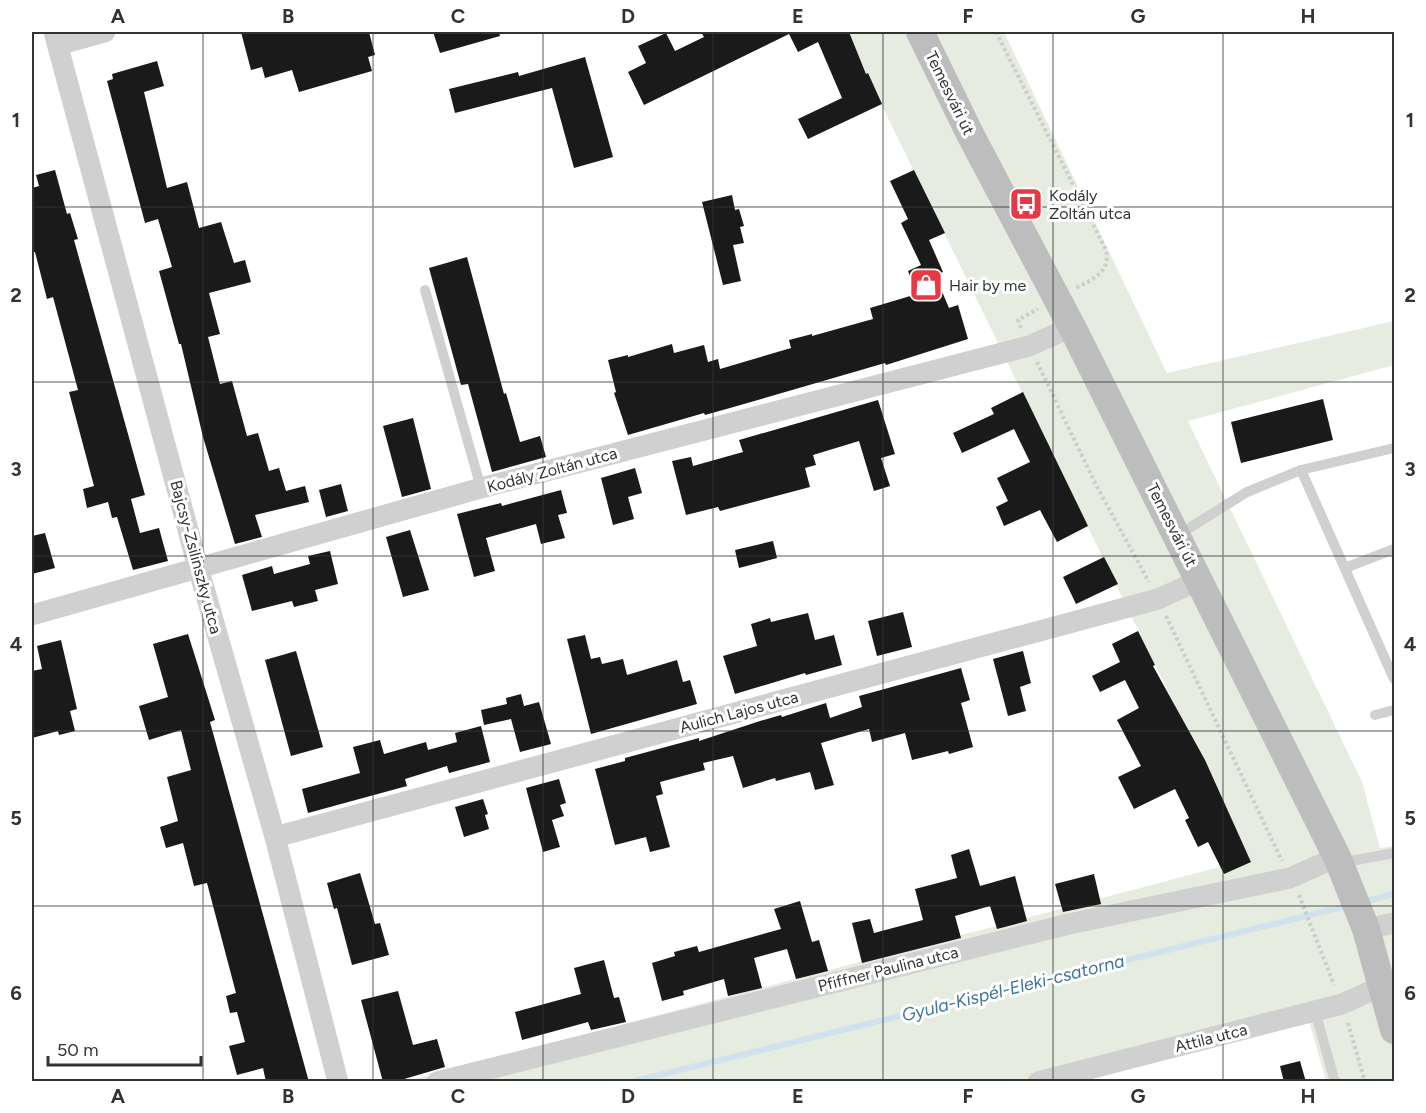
<svg xmlns="http://www.w3.org/2000/svg" width="1426" height="1113" font-family="Figtree,sans-serif">
<style>
.green{fill:#e6ecdf}
.lines{fill:none;stroke-linecap:round;stroke-linejoin:round}
.stream{stroke:#cfe2ee;stroke-width:6}
.building{fill:#1a1a1a}
.path{stroke:#cdcdcd;stroke-width:4;stroke-dasharray:3 3;stroke-linecap:butt}
.lane{stroke:#d0d0d0;stroke-width:10}
.street{stroke:#d0d0d0;stroke-width:21}
.secondary{stroke:#bdbdbd;stroke-width:28}
.grid{fill:none;stroke:#333;stroke-width:1.5;stroke-opacity:0.55}
.labels{text-anchor:middle;dominant-baseline:central;stroke-width:6;stroke-linejoin:round;paint-order:stroke}
.street-label{font-size:16px;fill:#333;stroke:#fff}
.poi-label{font-size:16px;fill:#333;stroke:#fff;text-anchor:start}
.water-label{font-size:18px;font-style:italic;fill:#3f7597;stroke:#fff}
.neatline{fill:none;stroke:#333;stroke-width:2}
.grid-label{font-size:20px;text-anchor:middle;font-weight:bold;fill:#333}
</style>
<rect width="100%" height="100%" fill="#fff"/>
<polygon class="green" points="846,32 1004,32 1167,373 1394,321 1394,365 1188,421 1362,782 1380,848 1394,846 1394,1081 1326,1081 1309,1021 1073,1081 404,1082 1250,859"/>
<g class="lines">
<g class="stream">
<polyline points="1363,902 1394,894"/>
<polyline points="631,1082 1347,906"/>
</g>
</g>
<g class="building">
<polygon points="241,32 369,32 375,55 368,57 372,71 299,92 292,70 265,78 262,67 251,70"/>
<polygon points="433,32 499,32 500,36 440,53"/>
<polygon points="701,32 849,32 866,74 868,73 882,104 808,139 798,119 842,98 818,42 798,52 789,34 644,105 628,72 646,63 638,46 666,33 675,51 704,37"/>
<polygon points="585,57 613,157 574,168 552,88 455,113 449,89 518,72 519,76"/>
<polygon points="157,61 164,86 144,92 167,188 187,182 199,228 221,222 234,263 245,260 251,282 209,293 220,334 208,337 220,384 232,381 247,436 258,433 269,471 279,468 286,491 305,486 309,502 255,515 262,537 235,544 203,437 181,344 179,344 159,271 172,267 158,219 145,223 107,81 113,79 112,74"/>
<polygon points="55,170 67,214 70,213 78,239 74,240 145,495 131,499 140,533 159,528 168,561 133,570 117,517 112,518 108,502 87,508 83,489 94,486 69,392 78,390 53,297 47,299 35,252 32,253 32,188 39,186 36,175"/>
<polygon points="914,170 945,233 929,240 943,272 935,275 949,308 958,305 968,339 886,365 885,363 730,408 705,415 704,413 628,435 614,393 616,392 608,360 628,355 628,357 672,344 674,353 704,345 708,362 718,359 720,369 791,348 789,340 812,334 812,336 873,319 870,308 917,294 908,271 921,265 901,223 908,219 890,181"/>
<polygon points="732,195 735,210 739,209 744,226 740,227 744,243 733,245 741,281 723,285 702,202"/>
<polygon points="467,257 504,394 506,393 520,442 540,436 546,457 492,472 468,384 461,385 429,268"/>
<polygon points="1023,392 1088,526 1057,542 1040,510 1004,526 996,507 1008,501 997,478 1030,462 1014,429 962,453 953,433 994,414 991,408"/>
<polygon points="1323,399 1333,440 1241,463 1231,422"/>
<polygon points="878,400 895,454 881,458 890,486 874,491 859,441 813,455 816,465 805,468 810,487 720,511 718,507 686,515 672,461 691,457 693,466 743,452 739,440"/>
<polygon points="413,418 431,489 402,497 383,426"/>
<polygon points="635,468 642,493 628,497 634,519 613,525 601,478"/>
<polygon points="341,484 348,511 326,517 319,490"/>
<polygon points="561,490 567,513 558,515 565,538 541,544 536,524 486,538 495,571 474,577 457,514 501,503 502,506"/>
<polygon points="410,530 429,590 403,597 386,537"/>
<polygon points="45,533 55,568 32,574 32,536"/>
<polygon points="773,541 777,558 739,568 735,550"/>
<polygon points="330,551 338,584 315,590 318,601 294,607 292,601 252,611 242,575 272,566 274,574 310,564 308,556"/>
<polygon points="1104,557 1118,584 1076,604 1063,577"/>
<polygon points="903,612 912,647 877,656 868,621"/>
<polygon points="808,613 815,640 834,635 842,665 806,675 805,673 735,694 723,656 757,646 751,624 770,618 771,622"/>
<polygon points="1138,631 1155,665 1153,666 1205,760 1251,862 1224,874 1208,842 1198,847 1185,820 1189,818 1175,789 1134,809 1118,777 1141,766 1117,720 1139,708 1125,680 1100,692 1092,676 1120,662 1112,644"/>
<polygon points="188,634 215,720 210,722 309,1082 266,1082 263,1068 237,1075 229,1046 245,1042 237,1012 230,1013 226,996 236,993 207,883 194,886 183,843 166,848 160,827 178,821 167,777 191,770 181,730 149,740 139,706 168,697 153,644"/>
<polygon points="585,635 591,659 600,657 602,664 623,659 627,675 677,660 683,682 690,680 697,704 591,734 567,639"/>
<polygon points="61,640 77,709 70,711 75,731 59,735 58,731 32,738 32,671 42,669 37,646"/>
<polygon points="296,651 323,747 291,756 265,660"/>
<polygon points="1023,651 1031,683 1020,687 1026,711 1008,716 993,659"/>
<polygon points="961,668 970,700 961,703 973,747 949,754 948,751 912,760 905,733 872,742 869,729 821,743 834,785 815,790 810,772 776,781 775,778 743,788 733,756 703,763 705,770 660,782 663,794 656,796 670,847 650,852 646,837 615,845 595,769 625,761 625,758 699,738 699,741 760,721 781,715 782,717 826,703 830,718 862,707 859,696"/>
<polygon points="521,694 524,706 539,702 551,744 520,752 511,719 484,725 481,710 507,704 506,698"/>
<polygon points="481,726 490,762 449,773 447,766 405,779 407,786 308,813 302,789 360,773 353,747 380,740 384,754 426,742 428,750 457,742 455,733"/>
<polygon points="559,779 566,803 560,805 564,816 552,820 560,847 543,852 526,788"/>
<polygon points="483,799 488,814 485,815 489,829 464,837 455,807"/>
<polygon points="969,849 980,886 1015,876 1027,921 997,929 990,906 955,916 961,938 862,963 852,923 870,919 874,933 923,920 915,889 957,878 951,855"/>
<polygon points="360,873 375,924 380,923 389,955 352,965 337,908 334,909 327,883"/>
<polygon points="1094,874 1101,904 1063,912 1055,884"/>
<polygon points="800,901 812,942 819,940 828,971 796,979 787,949 754,958 762,988 728,996 724,979 683,991 684,995 662,1001 652,963 675,956 674,952 697,946 699,952 781,929 774,909"/>
<polygon points="604,960 614,998 619,997 626,1022 591,1030 588,1022 522,1040 515,1012 581,994 574,968"/>
<polygon points="398,991 413,1045 437,1039 445,1067 394,1082 383,1082 361,1000"/>
<polygon points="1300,1061 1306,1082 1284,1082 1280,1066"/>
</g>
<g class="lines">
<g class="path">
<path d="M 996,32 L 1106,250 C 1111,272 1093,279 1076,288"/>
<polyline points="1021,328 1018,320 1038,309"/>
<polyline points="1037,362 1096,485 1149,582"/>
<polyline points="1166,616 1282,861"/>
<polyline points="1299,895 1334,985"/>
<polyline points="1348,1023 1365,1082"/>
</g>
<g class="lane">
<polyline points="425,290 481,488"/>
<polyline points="1301,470 1394,679"/>
<polyline points="1178,535 1247,492 1301,470 1394,448"/>
<polyline points="1345,568 1394,549"/>
<polyline points="1375,715 1394,710"/>
<polyline points="1340,863 1394,853"/>
<polyline points="1315,1011 1335,1082"/>
</g>
<g class="street">
<polyline points="54,32 198,567 275,837 338,1082"/>
<polyline points="58,45 105,32"/>
<polyline points="32,615 481,488 1029,346 1072,327"/>
<polyline points="275,837 1158,599 1200,580"/>
<polyline points="1366,929 1394,923"/>
<polyline points="437,1082 1069,924 1290,878 1337,857"/>
<polyline points="1038,1082 1342,1004 1382,986"/>
</g>
<polyline class="secondary" points="920,32 971,136 1072,327 1337,857 1366,929 1394,1030"/>
</g>
<path class="grid" d="M 203,32 L 203,1082M 373,32 L 373,1082M 543,32 L 543,1082M 713,32 L 713,1082M 883,32 L 883,1082M 1053,32 L 1053,1082M 1223,32 L 1223,1082M 32,207 L 1394,207M 32,382 L 1394,382M 32,556 L 1394,556M 32,731 L 1394,731M 32,906 L 1394,906"/>
<defs>
<symbol id="bus-square" viewBox="-11 -11 22 22"><rect x="-9" y="-9" width="18" height="18" rx="4" fill="#e63946" stroke="#fff"/><path d="M-5-6H5V4H4V6H2V4H-2V6H-4V4H-5ZM-3.5-4V0h7V-4ZM-3.5 1.2v1.5H-2V1.2ZM2 1.2v1.5H3.5V1.2Z" fill="#fff"/></symbol>
<symbol id="shop-square" viewBox="-11 -11 22 22"><rect x="-9" y="-9" width="18" height="18" rx="4" fill="#e63946" stroke="#fff"/><path d="M-5-2.5h2.3a2.7 3.5 0 0 1 5.4 0H5L5.5 6h-11ZM-1.5-2.5h3a1.5 2.3 0 0 0-3 0Z" fill="#fff"/></symbol>
</defs>
<g fill-rule="evenodd">
<use href="#bus-square" x="1007" y="185" width="38" height="38"/>
<use href="#shop-square" x="907" y="266" width="38" height="38"/>
</g>
<g class="labels">
<g class="street-label">
<text transform="translate(950 93) rotate(64)">Temesvári út</text>
<text transform="translate(552 470) rotate(-15)">Kodály Zoltán utca</text>
<text transform="translate(1172 525) rotate(63)">Temesvári út</text>
<text transform="translate(196 557) rotate(75)">Bajcsy-Zsilinszky utca</text>
<text transform="translate(739 712) rotate(-15)">Aulich Lajos utca</text>
<text transform="translate(888 969) rotate(-14)">Pfiffner Paulina utca</text>
<text transform="translate(1211 1038) rotate(-14)">Attila utca</text>
</g>
<g class="poi-label">
<text x="1049" y="195">Kodály<tspan x="1049" dy="18">Zoltán utca</tspan></text>
<text x="949" y="285">Hair by me</text>
</g>
<g class="water-label">
<text transform="translate(1013 988) rotate(-14)">Gyula-Kispél-Eleki-csatorna</text>
</g>
</g>
<rect width="1426" height="1113" fill="none" stroke="#ffffff" stroke-width="66"/>
<path d="M48 1056v9h153v-9" fill="none" stroke="#333333" stroke-width="3"/>
<text x="57" y="1056" font-size="18" fill="#333333" stroke="#ffffff" stroke-width="4.5" paint-order="stroke">50 m</text>
<rect x="33" y="33" width="1360" height="1047" class="neatline"/>
<g class="grid-label">
<text x="118" y="23">A</text>
<text x="288" y="23">B</text>
<text x="458" y="23">C</text>
<text x="628" y="23">D</text>
<text x="798" y="23">E</text>
<text x="968" y="23">F</text>
<text x="1138" y="23">G</text>
<text x="1308" y="23">H</text>
<text x="16" y="127">1</text>
<text x="1410" y="127">1</text>
<text x="16" y="302">2</text>
<text x="1410" y="302">2</text>
<text x="16" y="476">3</text>
<text x="1410" y="476">3</text>
<text x="16" y="651">4</text>
<text x="1410" y="651">4</text>
<text x="16" y="825">5</text>
<text x="1410" y="825">5</text>
<text x="16" y="1000">6</text>
<text x="1410" y="1000">6</text>
<text x="118" y="1103">A</text>
<text x="288" y="1103">B</text>
<text x="458" y="1103">C</text>
<text x="628" y="1103">D</text>
<text x="798" y="1103">E</text>
<text x="968" y="1103">F</text>
<text x="1138" y="1103">G</text>
<text x="1308" y="1103">H</text>
</g>
</svg>
